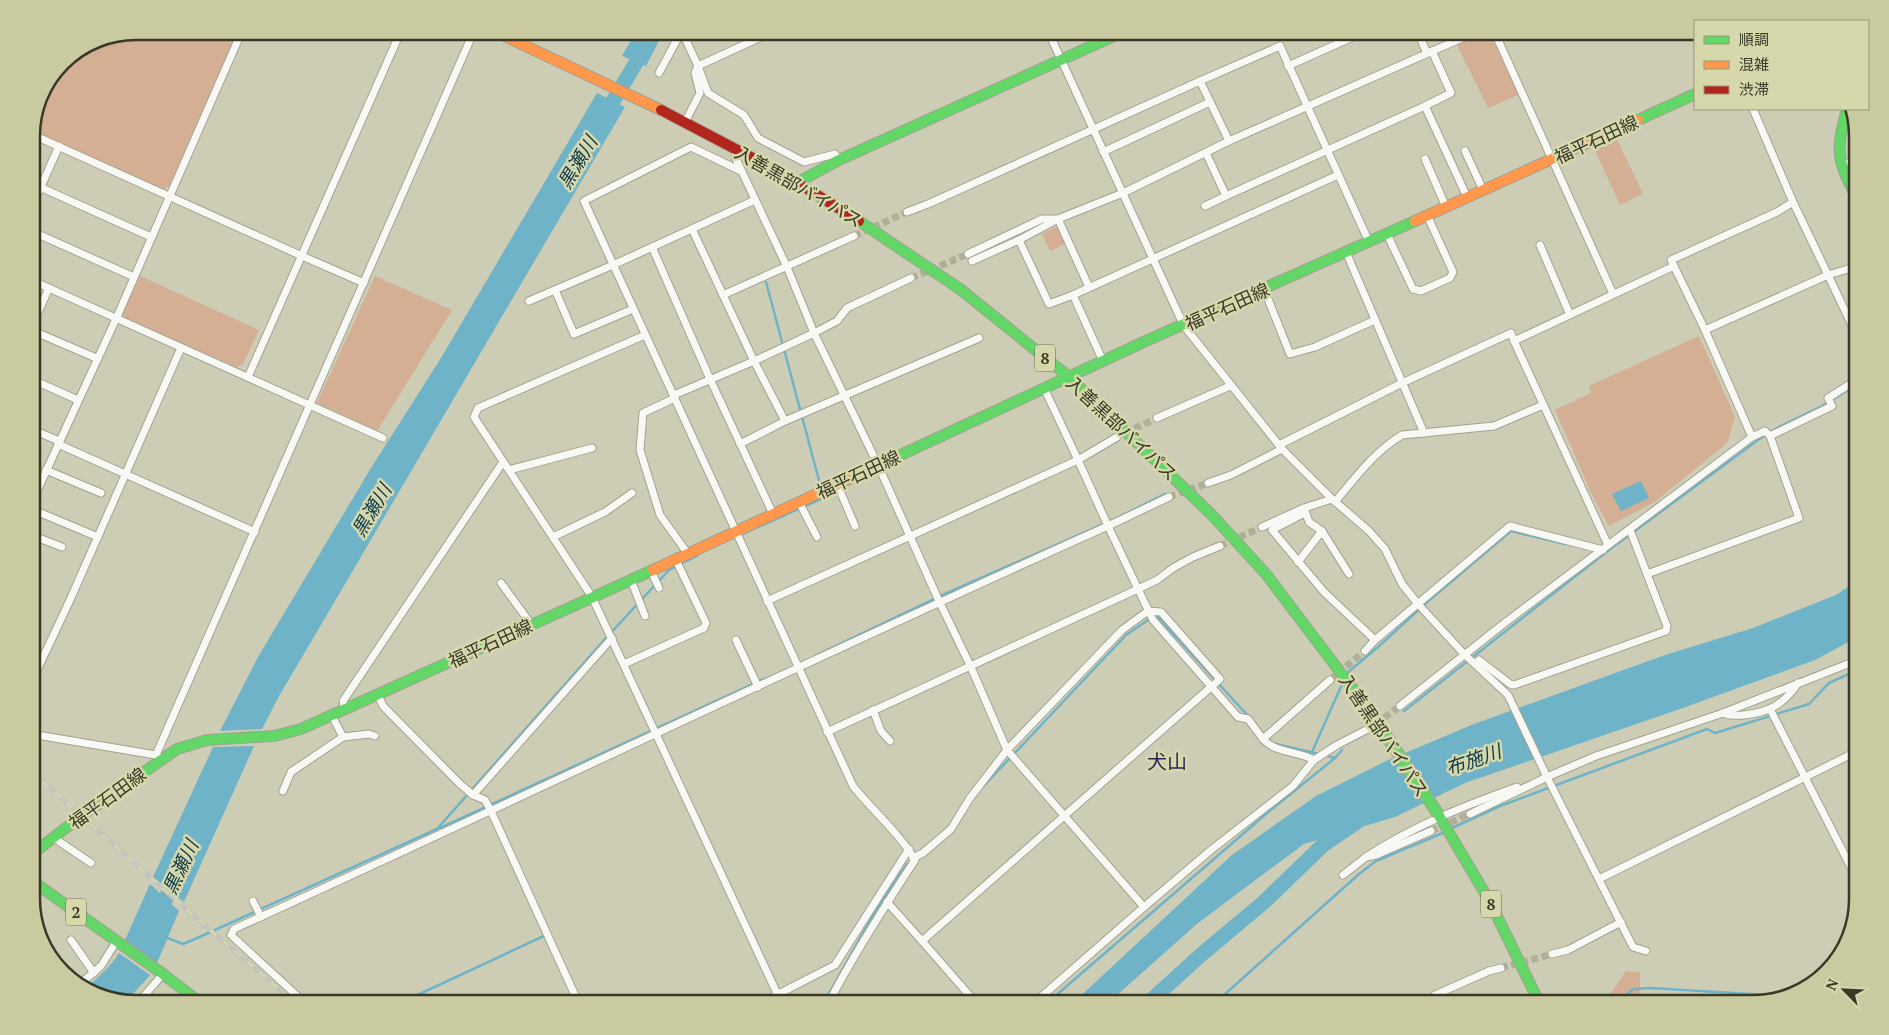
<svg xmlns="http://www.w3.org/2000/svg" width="1889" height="1035" font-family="'PT Serif','Noto Sans JP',serif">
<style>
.green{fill:#d4af93}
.water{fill:#6fb3c8}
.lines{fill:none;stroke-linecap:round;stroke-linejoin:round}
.stream{stroke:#6fb3c8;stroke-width:2.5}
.river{stroke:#6fb3c8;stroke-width:15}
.street-tunnel{stroke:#afaf9a;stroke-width:7;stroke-dasharray:7 3.5;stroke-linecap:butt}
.street-casing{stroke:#a2a290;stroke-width:9}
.fast-casing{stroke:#a2a290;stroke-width:12}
.slow-casing{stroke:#a2a290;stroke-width:12}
.jam-casing{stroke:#a2a290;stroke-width:12}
.street{stroke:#f8f8f4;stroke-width:7}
.fast{stroke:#63d668;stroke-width:10}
.slow{stroke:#ff974d;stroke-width:10}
.jam{stroke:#b3261e;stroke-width:10}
.rail-casing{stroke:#c4c4be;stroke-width:4.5}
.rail{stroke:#d7d7ac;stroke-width:2.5;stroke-dasharray:8;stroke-linecap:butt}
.fast-bridge-casing{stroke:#a2a290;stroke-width:13;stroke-linecap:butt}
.fast-bridge{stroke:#63d668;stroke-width:11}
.labels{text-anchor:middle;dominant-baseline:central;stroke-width:5;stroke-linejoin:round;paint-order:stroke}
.shield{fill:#d7d7ac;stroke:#686850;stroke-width:1}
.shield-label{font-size:16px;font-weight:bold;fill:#393928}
.street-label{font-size:18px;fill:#393928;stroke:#d7d7ac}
.water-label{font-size:19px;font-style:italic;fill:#0c3848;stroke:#d7d7ac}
.quarter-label{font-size:20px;fill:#2f245e;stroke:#d7d7ac}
.rim{fill:none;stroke:#393928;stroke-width:2.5}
</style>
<rect width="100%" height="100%" fill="#cdcdb6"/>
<g class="green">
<polygon points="136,31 238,31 169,186 164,189 31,130 39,95 62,62 96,39"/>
<polygon points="1486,31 1491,31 1520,94 1488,108 1457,45"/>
<polygon points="1616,137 1643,194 1620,205 1594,148"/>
<polygon points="1058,226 1067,243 1050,251 1042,234"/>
<polygon points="140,276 259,330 243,364 237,367 125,318 123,313"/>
<polygon points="375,276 452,310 377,431 317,403"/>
<polygon points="1699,336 1735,417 1727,443 1656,501 1609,526 1593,497 1555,410 1591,393 1589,386"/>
<polygon points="1626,971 1640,972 1640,995 1632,1004 1588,1004 1609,996"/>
</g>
<g class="water">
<polygon points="636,31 664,31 646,66 622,56"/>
<polygon points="597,93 625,107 278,698 262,729 220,731 258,657 371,468 441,358"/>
<polygon points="1641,481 1649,498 1621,511 1612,494"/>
<polygon points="1858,580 1858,637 1815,660 1680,709 1465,783 1395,817 1304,844 1198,923 1107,1004 1072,1004 1232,855 1316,796 1386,761 1474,724 1665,655 1753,628 1836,595"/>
<polygon points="254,746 184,902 153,877 213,747"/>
<polygon points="150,884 179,911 157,963 125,940"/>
<path d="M 119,953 L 150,975 L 127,1001 L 84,990 L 83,989 C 97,979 110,967 119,953 Z"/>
</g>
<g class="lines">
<g class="stream">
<polyline points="766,282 820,484"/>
<polyline points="738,536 821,499"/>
<polyline points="1155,614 1249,717"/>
<polyline points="815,656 947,593 1115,519 1165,494"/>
<polyline points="1347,673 1378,647 1426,603 1511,531 1565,544"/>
<polyline points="1404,711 1605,553 1758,440 1777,428 1822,406 1858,384"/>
<polyline points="1261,731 1272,743 1319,754"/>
<polyline points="1312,752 1343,682"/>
<polyline points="1324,755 1335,758"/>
<polyline points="979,791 1126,635 1151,618"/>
<polyline points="440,828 764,679"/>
<polyline points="1452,828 1500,806 1707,729 1715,733 1809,704 1829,683 1858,670"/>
<polyline points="165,937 183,944 195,939 437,829 606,638 669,570 697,556"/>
<polyline points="398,1004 546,935"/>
<polyline points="823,1004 876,910 907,864 911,862"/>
<polyline points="1046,1004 1266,814 1335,758 1342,750"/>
<polyline points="1214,1004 1359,874 1376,861 1445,832"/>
<polyline points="1613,1004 1634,989 1650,988 1783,996"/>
</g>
<g class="river">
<polyline points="603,118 655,31"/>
<polyline points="158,916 177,874"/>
<polyline points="1147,1004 1202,954 1264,902 1323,845 1357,822"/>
</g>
<g class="street-tunnel">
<polyline points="854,236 907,212"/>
<polyline points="911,278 968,254"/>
<polyline points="1125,433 1157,418"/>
<polyline points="1169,497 1208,483"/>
<polyline points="1220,546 1262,527"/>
<polyline points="1330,680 1365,651"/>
<polyline points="1376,724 1400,706"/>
<polyline points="1431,831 1470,814"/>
<polyline points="1501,968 1552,954"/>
</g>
<defs>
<g id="street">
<polyline points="1048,31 1184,326 1282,449 1332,499 1369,531 1385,549 1402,584 1418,604 1464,654 1508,695 1547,777"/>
<polyline points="1417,31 1427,53"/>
<polyline points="1494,31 1613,294"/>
<polyline points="1288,66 1366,31"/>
<polyline points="659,73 680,34 685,38 698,66 774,31"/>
<polyline points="1425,106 1467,197"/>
<polyline points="1753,109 1793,202 1828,275 1858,266"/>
<polyline points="685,122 700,93 695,73 698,66 708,93 744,115 758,138 804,162 835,154 839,160"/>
<polyline points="31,134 302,256 364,283"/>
<polyline points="1229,141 1200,81 1280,46 1369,242"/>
<polyline points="735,148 736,159 787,267 814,333 878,465 939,601 970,665 1007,750 1144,907 1211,850 1293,786 1314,760 1337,745 1370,728"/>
<polyline points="1465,151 1483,190"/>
<polyline points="1103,152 1210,102"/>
<polyline points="1206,153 1226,196 1425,106 1451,93 1432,51"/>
<polyline points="1425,159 1446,207"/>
<polyline points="1842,165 1847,163 1858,163"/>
<path d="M 741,171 L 691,147 L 584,201 L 853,786 C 872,810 900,834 915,860 C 884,907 854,954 828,1004"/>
<polyline points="31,183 151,237"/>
<polyline points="1793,202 1777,212 1671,260 1705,330 1828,275 1858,338"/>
<polyline points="1205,206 1226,196"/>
<polyline points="31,209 59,146"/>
<polyline points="907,212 928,204 1200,81"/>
<polyline points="31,231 134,277"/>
<polyline points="1387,234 1413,289 1421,291 1450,278 1453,272 1427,215"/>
<polyline points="1540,245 1570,315"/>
<polyline points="652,247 710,379 773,514"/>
<polyline points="1346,252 1424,433"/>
<polyline points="968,254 1042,219 1058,219 1123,193 1229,141 1478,31"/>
<polyline points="972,261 1019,240"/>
<polyline points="31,280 383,438"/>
<polyline points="1089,287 1058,219 1019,240 1049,304 1073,295 1338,175"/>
<polyline points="1264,289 1290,354 1315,347 1375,320"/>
<polyline points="555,290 574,334 633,309"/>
<polyline points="723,295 854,236"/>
<polyline points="1073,295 1103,361"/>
<polyline points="529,301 613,265 755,200"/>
<polyline points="31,328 49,288"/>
<polyline points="31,330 96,358"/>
<polyline points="645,335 478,408 474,417 592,597 782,1004"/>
<polyline points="1514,341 1608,545"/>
<polyline points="248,377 401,31"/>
<polyline points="31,379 78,400"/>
<polyline points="1044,388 1078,460 1117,437"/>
<polyline points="674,395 754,361 692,229"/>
<polyline points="675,398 643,413 640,450 660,515 688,554"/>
<polyline points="1157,418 1230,386"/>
<polyline points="785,421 754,361 814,333 837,321 847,308 911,278"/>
<polyline points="31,429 59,441"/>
<polyline points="1752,437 1765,431 1770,436 1832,406 1828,398 1858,379"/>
<polyline points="58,444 255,532"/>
<polyline points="740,444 785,421 979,338"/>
<polyline points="1279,445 1402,383 1511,333 1514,341 1674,266"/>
<polyline points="46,470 101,493"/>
<polyline points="509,470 592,448"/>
<polyline points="1208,483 1231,475 1282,449"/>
<polyline points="837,484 855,526"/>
<polyline points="799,502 817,537"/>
<path d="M 1335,502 C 1355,478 1375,451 1402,435 L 1494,426 L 1543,405"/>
<polyline points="31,504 116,319 242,31"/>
<polyline points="1304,508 1309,522 1322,531 1349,574"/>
<polyline points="31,509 98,537"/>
<polyline points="1305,513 1272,530 1324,592 1375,640 1510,526 1603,550"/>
<polyline points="1262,527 1304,508 1332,499"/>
<polyline points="31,535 62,547"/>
<polyline points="553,537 605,512 632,493"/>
<polyline points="1298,562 1322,531"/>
<polyline points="651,571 659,588"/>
<polyline points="1647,574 1799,518 1770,436"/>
<polyline points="631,580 645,616"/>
<polyline points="501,583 531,624"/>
<polyline points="767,601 1078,460 1108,526 1169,497"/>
<polyline points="736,640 758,687"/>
<polyline points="1365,651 1375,640"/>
<polyline points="624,664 704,628 706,623 676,560"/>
<polyline points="1475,664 1479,660 1510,684 1514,685 1666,631 1667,626 1630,530"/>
<polyline points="31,683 70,600 181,348"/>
<polyline points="378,695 383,706 460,784 473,795"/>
<polyline points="1400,706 1502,625 1752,437 1705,330"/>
<polyline points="1770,709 1858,881"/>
<polyline points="345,710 343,701 503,462"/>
<polyline points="873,710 881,731 890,741"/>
<path d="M 1723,713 C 1733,718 1758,714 1769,709 C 1780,705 1792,693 1798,683"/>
<polyline points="827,732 1138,589 1153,620 1238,717 1248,719 1263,739 1330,680"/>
<polyline points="31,734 156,755"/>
<polyline points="343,737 369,734 375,736"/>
<path d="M 1263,739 C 1275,753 1298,751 1314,760"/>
<polyline points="161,759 156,755 474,31"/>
<polyline points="1544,778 1547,777 1633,947 1646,951"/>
<polyline points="283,791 291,772 343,737 332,716"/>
<polyline points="1470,814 1547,777 1596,756 1723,713 1858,660"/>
<polyline points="54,838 91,863"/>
<path d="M 1366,857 C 1413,826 1464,806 1517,787"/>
<polyline points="1343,875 1366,857 1376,855 1431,831"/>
<polyline points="1599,879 1858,751"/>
<polyline points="253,901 261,917"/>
<polyline points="887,902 922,941 1220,679 1161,612 1148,611 1122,630 1007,750 970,798 951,829 923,853 913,858"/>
<polyline points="42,940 43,940"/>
<polyline points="71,940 94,973"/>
<polyline points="922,941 977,1004"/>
<polyline points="1552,954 1568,950 1621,922"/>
<polyline points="79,985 101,966 116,942"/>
<polyline points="137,1004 163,974"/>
<path d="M 306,1004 L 231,935 L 234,929 C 526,796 815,657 1108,526 L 1138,589 L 1157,580 L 1173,568 L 1193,557 L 1220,546"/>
<polyline points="579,1004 491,811 485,800 473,795 612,638"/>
<polyline points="759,1004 835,965 909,849"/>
<polyline points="1033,1004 1144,907"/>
<polyline points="1426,1004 1435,995 1489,971 1501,968"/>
</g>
<g id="fast">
<path d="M 1847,109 C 1835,153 1837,160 1858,200"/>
<polyline points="1638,120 1695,94"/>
<polyline points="798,182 839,160 1125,31"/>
<polyline points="859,221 960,289 1069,377 1212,515 1266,574 1372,714"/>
<polyline points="864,472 1148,340 1415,221"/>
<polyline points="1438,814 1489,900 1540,1004"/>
<polyline points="31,855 81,816 177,749 207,740 274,736 301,729 653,570"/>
<polyline points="31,880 163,974 202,1004"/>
</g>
<g id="slow">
<polyline points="494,31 661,110"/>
<polyline points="1415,221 1638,120"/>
<polyline points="653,570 864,472"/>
</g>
<polyline id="jam" points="661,110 785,175 859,221"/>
</defs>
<use href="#street" class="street-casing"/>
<use href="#fast" class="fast-casing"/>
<use href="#slow" class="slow-casing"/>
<use href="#jam" class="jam-casing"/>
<use href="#street" class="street"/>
<use href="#fast" class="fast"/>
<use href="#slow" class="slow"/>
<use href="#jam" class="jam"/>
<defs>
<polyline id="rail" points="31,771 187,910 296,1004"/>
</defs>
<use href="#rail" class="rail-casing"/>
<use href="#rail" class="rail"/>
<defs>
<polyline id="fast-bridge" points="1372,714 1438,814"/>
</defs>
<use href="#fast-bridge" class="fast-bridge-casing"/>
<use href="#fast-bridge" class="fast-bridge"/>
</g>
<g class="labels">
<g class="shield">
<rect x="1035" y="344.5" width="20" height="27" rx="4"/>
<rect x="1481" y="890.5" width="20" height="27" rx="4"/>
<rect x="66" y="898.5" width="20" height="27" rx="4"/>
</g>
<g class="shield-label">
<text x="1045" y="358">8</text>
<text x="1491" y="904">8</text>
<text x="76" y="912">2</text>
</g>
<g class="street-label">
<text transform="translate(1596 139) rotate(-25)">福平石田線</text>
<text transform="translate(799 186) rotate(30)">入善黒部バイパス</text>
<text transform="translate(1227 306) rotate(-24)">福平石田線</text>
<text transform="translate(1122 428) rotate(43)">入善黒部バイパス</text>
<text transform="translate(858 474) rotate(-25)">福平石田線</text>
<text transform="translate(490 643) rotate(-25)">福平石田線</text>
<text transform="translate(1384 735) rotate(56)">入善黒部バイパス</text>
<text transform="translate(107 798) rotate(-36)">福平石田線</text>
</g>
<g class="water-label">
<text transform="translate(577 162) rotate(-59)">黒瀬川</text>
<text transform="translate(371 510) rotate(-59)">黒瀬川</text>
<text transform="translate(1473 759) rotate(-19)">布施川</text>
<text transform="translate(180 867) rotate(-65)">黒瀬川</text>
</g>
<g class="quarter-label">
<text x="1167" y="761">犬山</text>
</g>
</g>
<path d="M0 0H1889V1035H0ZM136 40H1753A96 96 0 0 1 1849 136V899A96 96 0 0 1 1753 995H136A96 96 0 0 1 40 899V136A96 96 0 0 1 136 40Z" fill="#cacaa1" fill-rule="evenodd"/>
<path class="rim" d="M136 40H1753A96 96 0 0 1 1849 136V899A96 96 0 0 1 1753 995H136A96 96 0 0 1 40 899V136A96 96 0 0 1 136 40Z"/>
<rect x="1694" y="20" width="175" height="90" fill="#d7d7ac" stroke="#989877"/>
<rect x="1704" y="36" width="25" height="8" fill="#63d668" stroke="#989877"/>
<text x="1739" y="45" font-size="15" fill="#393928">順調</text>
<rect x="1704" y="61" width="25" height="8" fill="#ff974d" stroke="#989877"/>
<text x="1739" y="70" font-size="15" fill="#393928">混雑</text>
<rect x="1704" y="86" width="25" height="8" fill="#b3261e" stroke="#989877"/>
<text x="1739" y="95" font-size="15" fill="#393928">渋滞</text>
<g transform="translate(1844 990) rotate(294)" stroke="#d7d7ac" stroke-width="4" paint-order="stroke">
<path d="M0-4L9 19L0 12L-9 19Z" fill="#393928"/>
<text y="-8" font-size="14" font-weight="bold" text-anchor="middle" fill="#393928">N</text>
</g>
</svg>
